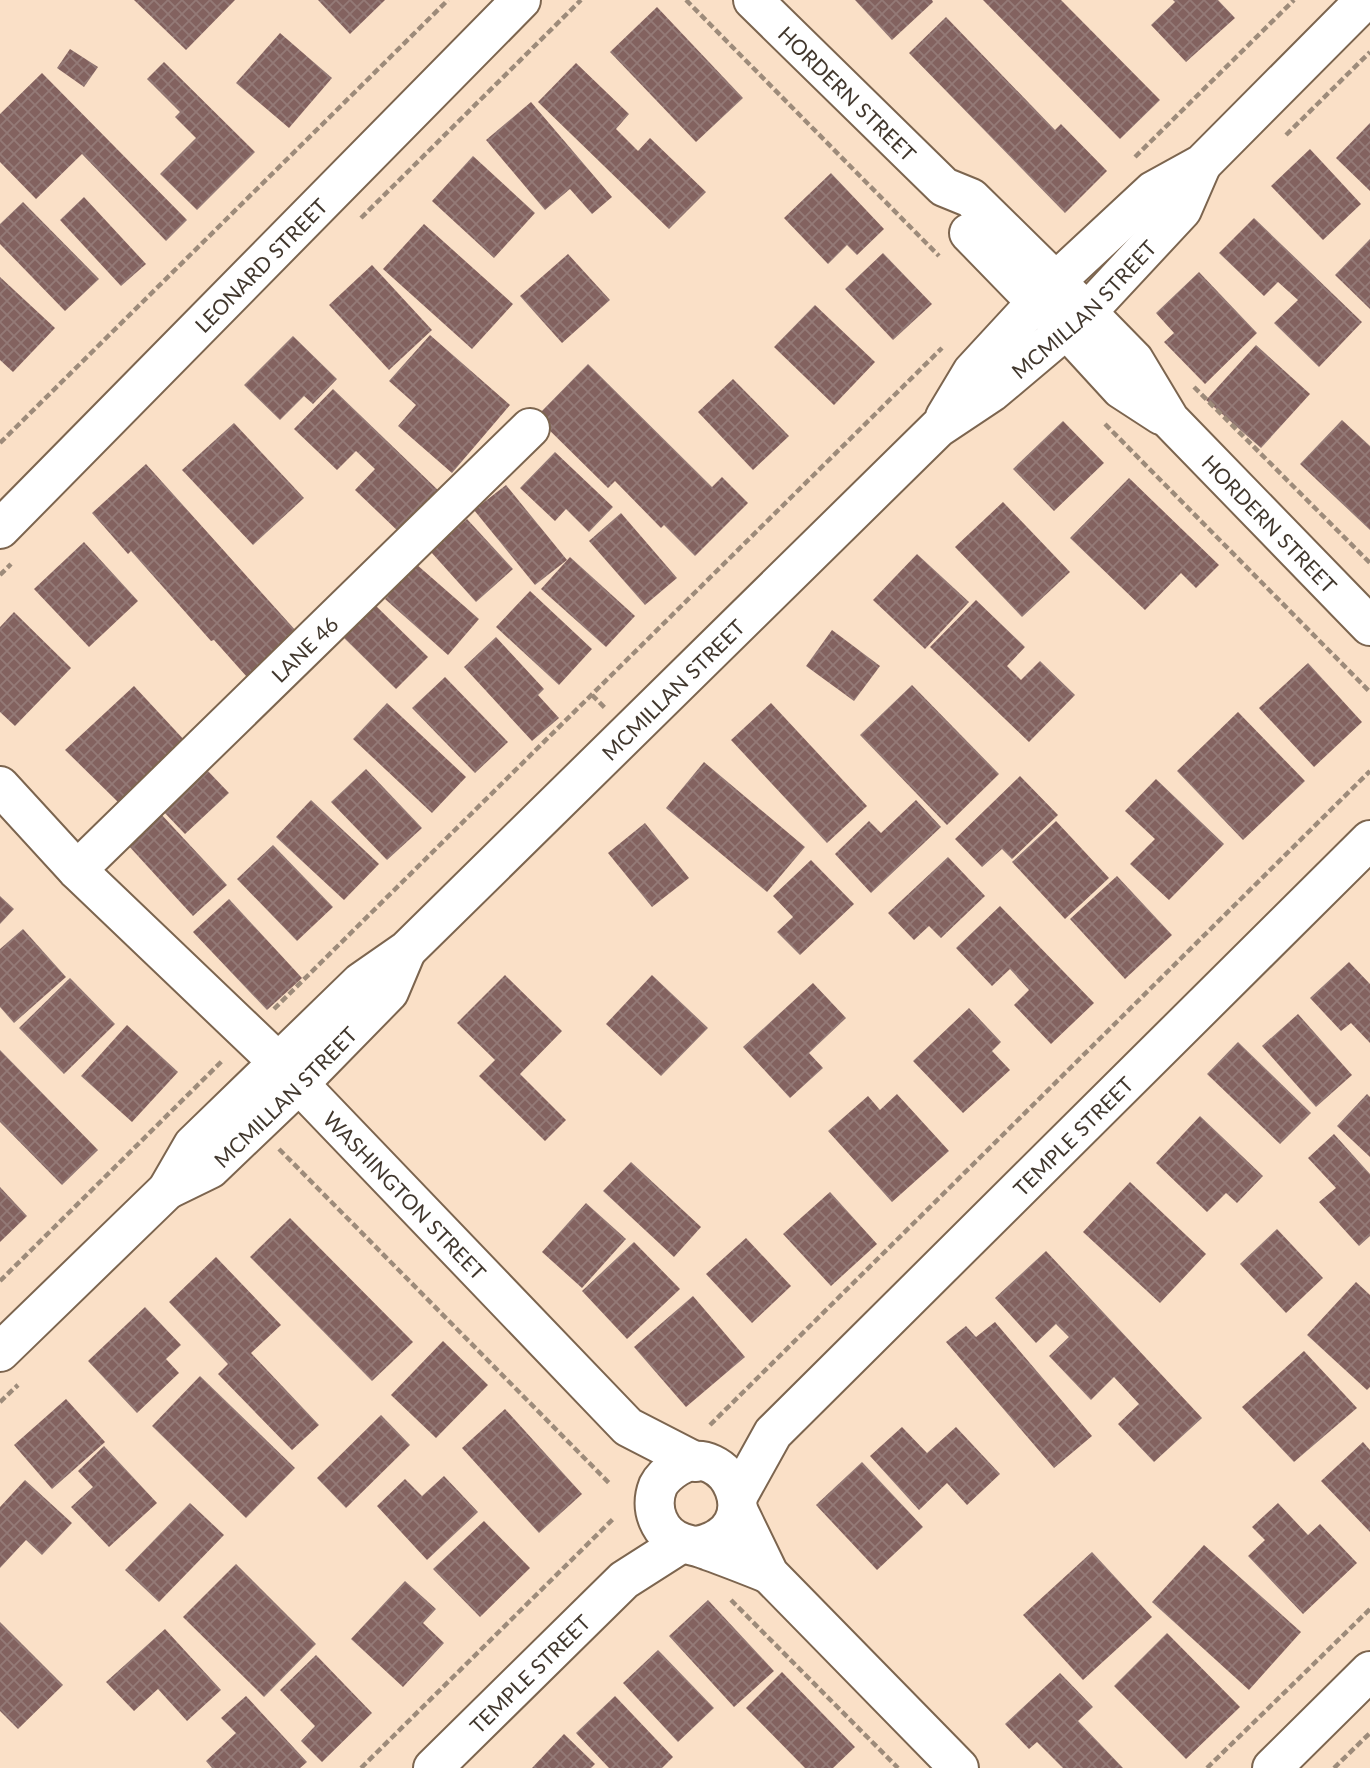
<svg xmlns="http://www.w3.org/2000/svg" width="1370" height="1768" font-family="Lato,sans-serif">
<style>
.building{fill:url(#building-cross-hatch)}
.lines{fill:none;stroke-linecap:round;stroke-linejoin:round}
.minor-casing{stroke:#7c654f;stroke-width:42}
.major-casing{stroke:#7c654f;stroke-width:42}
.path{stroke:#9d8b7a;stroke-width:4.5;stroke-dasharray:7 3.5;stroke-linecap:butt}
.minor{stroke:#fff;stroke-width:38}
.major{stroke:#fff;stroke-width:38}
.labels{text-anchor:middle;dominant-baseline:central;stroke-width:7;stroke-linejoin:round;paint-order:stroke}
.street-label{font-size:21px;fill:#41372d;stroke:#fbf0e6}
</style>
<defs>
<pattern id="building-cross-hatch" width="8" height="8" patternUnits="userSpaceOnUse" patternTransform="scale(1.75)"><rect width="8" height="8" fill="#83625f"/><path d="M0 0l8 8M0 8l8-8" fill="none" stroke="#947a77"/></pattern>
</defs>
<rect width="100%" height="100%" fill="#fae0c7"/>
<g class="building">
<polygon points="134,0 235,0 186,50"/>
<polygon points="318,0 385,0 350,34"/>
<polygon points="855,0 932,0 933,2 892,40"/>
<polygon points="983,0 1061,0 1160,100 1120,139"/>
<polygon points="1173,0 1218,0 1235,18 1186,62 1151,25 1175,2"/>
<polygon points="657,7 743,98 696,142 610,52"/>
<polygon points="946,17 1055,130 1061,124 1107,171 1065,213 909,53"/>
<polygon points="280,33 332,78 289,128 236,83"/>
<polygon points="70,49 98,67 84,87 57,68"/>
<polygon points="164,62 255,152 197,210 160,174 196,138 175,117 180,112 147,79"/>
<polygon points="576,63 629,114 616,129 638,151 650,138 706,192 669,229 538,102"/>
<polygon points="42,73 187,220 166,241 82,154 36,199 0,162 0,114"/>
<polygon points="531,102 612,197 592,214 570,189 545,210 486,140"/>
<polygon points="1370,123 1370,191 1336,158"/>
<polygon points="1310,149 1361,204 1323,240 1271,186"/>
<polygon points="473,156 535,213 494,258 432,201"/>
<polygon points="831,173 884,229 857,255 847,245 828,264 784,218"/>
<polygon points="84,197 146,264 121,286 60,220"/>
<polygon points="23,202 99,279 65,311 0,244 0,224"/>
<polygon points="1254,218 1362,322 1319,367 1274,323 1298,300 1278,282 1264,296 1219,253"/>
<polygon points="424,224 513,304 472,349 383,269"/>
<polygon points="1370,239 1370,309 1335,275"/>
<polygon points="883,253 932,304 893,340 845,289"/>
<polygon points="568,254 610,300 562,343 520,296"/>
<polygon points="372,265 432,330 389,370 329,305"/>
<polygon points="1199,272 1257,333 1205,384 1164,342 1174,333 1156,313"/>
<polygon points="0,277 55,328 13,372 0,360"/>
<polygon points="815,305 875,362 834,405 774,347"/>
<polygon points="430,335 510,405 452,473 398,426 416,405 389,381"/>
<polygon points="293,336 337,379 313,404 304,396 280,420 244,385"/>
<polygon points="1256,345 1310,394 1261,448 1206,400"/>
<polygon points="588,364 712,487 722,477 748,503 695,556 664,525 661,528 615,481 608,488 536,417"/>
<polygon points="733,379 789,436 753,470 698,412"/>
<polygon points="333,389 440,492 400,533 355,490 375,469 356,451 337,470 294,429"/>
<polygon points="1342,420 1370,446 1370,530 1300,464"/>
<polygon points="1063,421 1104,463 1054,511 1013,469"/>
<polygon points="234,423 304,498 253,545 182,470"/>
<polygon points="555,452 613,507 589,532 566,509 555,521 520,488"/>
<polygon points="146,464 297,632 247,677 214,640 211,641 131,551 128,554 92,513"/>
<polygon points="1129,478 1219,565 1196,588 1181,573 1145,610 1070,538"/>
<polygon points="506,485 567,560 535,585 474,510"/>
<polygon points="1003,502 1070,572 1022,617 955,547"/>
<polygon points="621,513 677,578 645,605 589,541"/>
<polygon points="467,519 513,569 476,602 431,552"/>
<polygon points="84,542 138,601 89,647 34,589"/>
<polygon points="917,554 969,602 925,649 873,600"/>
<polygon points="570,557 635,616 606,647 541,589"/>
<polygon points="416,564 479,619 448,655 385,599"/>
<polygon points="530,591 592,649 559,685 496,627"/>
<polygon points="976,600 1025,647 1007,666 1021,680 1040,661 1075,695 1029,742 930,647"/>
<polygon points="374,604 428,657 396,689 342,636"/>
<polygon points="14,612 71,668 15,726 0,712 0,627"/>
<polygon points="832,630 880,666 854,701 806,666"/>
<polygon points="496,637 544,689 538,695 559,718 532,741 464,667"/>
<polygon points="1308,663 1362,722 1314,767 1259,708"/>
<polygon points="445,677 508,742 475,773 412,708"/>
<polygon points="912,685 999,774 947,825 860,735"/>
<polygon points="134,686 186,742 120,804 65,750"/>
<polygon points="387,703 466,777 432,813 353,739"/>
<polygon points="771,703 867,806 827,843 731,740"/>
<polygon points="1238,712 1305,781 1243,840 1177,771"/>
<polygon points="704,762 805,847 767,892 666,808"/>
<polygon points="205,768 229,793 185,834 161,809"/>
<polygon points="366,769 422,828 387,860 331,802"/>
<polygon points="1020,776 1058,815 1012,859 1002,849 982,867 955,839"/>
<polygon points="1156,779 1224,844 1169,900 1130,864 1155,839 1125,811"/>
<polygon points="311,800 379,864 344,900 276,837"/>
<polygon points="916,800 941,827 871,893 835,854 869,821 881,833"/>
<polygon points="160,813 227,885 193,916 127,844"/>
<polygon points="1056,821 1109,878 1065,919 1012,862"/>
<polygon points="645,823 689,878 652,907 608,853"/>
<polygon points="273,845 333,907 297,941 237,879"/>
<polygon points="948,857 985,896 941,938 929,926 914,940 888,913"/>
<polygon points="811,860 854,904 800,955 777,932 793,917 773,896"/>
<polygon points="1117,876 1172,935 1125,979 1070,919"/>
<polygon points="0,896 14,909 0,924"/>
<polygon points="229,899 302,978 267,1010 193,932"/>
<polygon points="1000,906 1094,1003 1051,1044 1014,1005 1029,990 1010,969 992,986 956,948"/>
<polygon points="23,929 66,977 14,1023 0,1007 0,949"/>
<polygon points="1349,962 1370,984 1370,1043 1351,1023 1341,1031 1310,998"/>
<polygon points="505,975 562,1031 520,1074 566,1120 545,1141 479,1076 495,1060 457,1023"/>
<polygon points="652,975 708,1028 661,1076 606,1024"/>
<polygon points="70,978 115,1024 64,1074 19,1028"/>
<polygon points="813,983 846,1018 809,1053 823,1068 790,1098 743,1047"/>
<polygon points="969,1008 1001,1042 992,1051 1010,1070 963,1113 913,1061"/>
<polygon points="1298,1014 1352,1075 1316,1107 1262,1046"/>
<polygon points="127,1025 178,1072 132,1122 81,1076"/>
<polygon points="1238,1042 1311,1113 1280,1144 1207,1074"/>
<polygon points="0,1050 98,1150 62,1185 0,1122"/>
<polygon points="897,1094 949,1151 892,1202 828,1131 868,1096 880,1110"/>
<polygon points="1367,1094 1370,1097 1370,1157 1337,1126"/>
<polygon points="1200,1116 1263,1176 1237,1203 1226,1193 1207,1212 1156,1163"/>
<polygon points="1334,1134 1370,1174 1370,1236 1359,1246 1319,1202 1336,1188 1308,1158"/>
<polygon points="631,1162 701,1227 674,1257 603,1191"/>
<polygon points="1130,1182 1206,1254 1160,1303 1083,1232"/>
<polygon points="0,1187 27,1216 0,1242"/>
<polygon points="830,1192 877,1244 831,1286 783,1234"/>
<polygon points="586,1203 626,1239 582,1288 542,1252"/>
<polygon points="290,1218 413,1342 372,1381 250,1257"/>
<polygon points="1277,1229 1323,1278 1286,1313 1240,1264"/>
<polygon points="746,1238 791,1286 752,1323 706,1274"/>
<polygon points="634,1242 680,1289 627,1339 582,1291"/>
<polygon points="1046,1251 1202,1418 1154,1462 1118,1424 1139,1404 1114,1377 1091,1400 1049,1356 1069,1337 1056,1324 1036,1343 995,1298"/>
<polygon points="216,1257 281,1325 251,1353 319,1425 292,1450 218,1374 228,1364 169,1302"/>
<polygon points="1356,1282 1370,1295 1370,1387 1367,1390 1307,1335"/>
<polygon points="693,1296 745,1357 686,1407 634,1347"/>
<polygon points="145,1307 181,1345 166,1359 179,1373 137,1413 88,1361"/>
<polygon points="995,1322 1092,1436 1054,1468 946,1342 966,1326 976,1337"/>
<polygon points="443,1341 488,1385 436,1438 391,1395"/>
<polygon points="1304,1351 1357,1408 1294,1462 1242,1407"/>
<polygon points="200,1376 295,1468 246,1518 152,1426"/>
<polygon points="66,1399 105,1442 52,1489 14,1445"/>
<polygon points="505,1409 582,1494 539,1533 462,1448"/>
<polygon points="381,1415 410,1445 346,1508 317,1478"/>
<polygon points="902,1427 927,1453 956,1427 1000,1474 967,1505 947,1483 919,1510 870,1456"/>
<polygon points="1363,1442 1370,1450 1370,1532 1321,1481"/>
<polygon points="104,1446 157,1503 109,1547 71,1507 93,1487 78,1471"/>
<polygon points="862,1462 923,1527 877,1570 816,1505"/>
<polygon points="444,1476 478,1512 427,1560 377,1506 405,1479 422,1496"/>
<polygon points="25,1480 72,1523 42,1555 26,1540 0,1568 0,1507"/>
<polygon points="190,1503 224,1535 159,1602 125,1570"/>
<polygon points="1278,1503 1308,1535 1320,1524 1357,1563 1303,1614 1248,1556 1265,1540 1252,1527"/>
<polygon points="484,1521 530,1568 480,1617 433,1569"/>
<polygon points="1204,1545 1301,1632 1249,1690 1152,1602"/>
<polygon points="1092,1552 1152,1617 1083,1680 1023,1615"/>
<polygon points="236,1564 316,1644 264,1697 183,1617"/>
<polygon points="405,1581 436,1609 423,1623 444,1643 403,1687 351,1639"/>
<polygon points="708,1600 774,1671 734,1707 669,1636"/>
<polygon points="0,1622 63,1685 18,1729 0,1711"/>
<polygon points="165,1629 221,1690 187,1721 158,1689 134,1711 106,1682"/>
<polygon points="1167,1633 1240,1707 1186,1759 1114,1686"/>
<polygon points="658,1650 714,1708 678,1742 623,1683"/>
<polygon points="316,1655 372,1713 322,1762 301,1741 315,1726 280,1690"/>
<polygon points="782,1672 855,1747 833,1768 805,1768 746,1708"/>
<polygon points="1060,1673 1093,1707 1078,1721 1123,1768 1063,1768 1037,1742 1029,1749 1005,1724"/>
<polygon points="246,1696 307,1762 300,1768 212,1768 206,1761 236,1733 221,1718"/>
<polygon points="615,1696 673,1757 662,1768 609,1768 576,1733"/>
<polygon points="564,1734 595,1764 591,1768 532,1768"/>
</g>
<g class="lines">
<defs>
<g id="minor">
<path id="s1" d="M 753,0 L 944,187 L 971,198 L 1087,312 L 1134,360 L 1170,420 L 1370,626"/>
<polyline points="969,233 1036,302 1066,329 1121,389 1161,415"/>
<path id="s2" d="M 0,529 L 521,0"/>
<path id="s3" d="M 0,786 L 77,870 L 278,1062 L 628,1427 L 696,1462"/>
<path id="s4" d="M 77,870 L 530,428"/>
<path id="s5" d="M 738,1496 L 773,1433 L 1370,840"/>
<polyline points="738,1510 769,1574 959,1768"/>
<path d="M 697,1546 C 773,1531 727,1436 677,1467 C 669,1472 662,1478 658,1486 C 649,1509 659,1535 683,1543 C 692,1546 700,1547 709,1551 C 729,1558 749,1566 769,1574"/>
<path id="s6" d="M 433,1768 L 624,1580 L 682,1543"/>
<polyline points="1272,1768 1370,1671"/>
</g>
<g id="major">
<polyline points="945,417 972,372 1055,282 1153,191 1202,164 1365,0"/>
<path id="s7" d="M 167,1190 L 210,1169 L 299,1084 L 389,992 L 405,954"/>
<path id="s8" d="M 0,1352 L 167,1190 L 193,1145 L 361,982 L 407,950 L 938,428 L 992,392 L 1087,312 L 1182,210 L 1202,164"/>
</g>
</defs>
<use href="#minor" class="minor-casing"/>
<use href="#major" class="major-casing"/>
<g class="path">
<polyline points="686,0 939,256"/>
<polyline points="1286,135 1370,52"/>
<polyline points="1135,157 1294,0"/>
<polyline points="361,218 581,0"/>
<polyline points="1194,387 1370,563"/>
<polyline points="1105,424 1370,692"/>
<polyline points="0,443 448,0"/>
<polyline points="0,575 11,564"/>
<polyline points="592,695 605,708"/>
<polyline points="274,1009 942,348"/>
<polyline points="279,1149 610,1484"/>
<polyline points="0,1281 223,1060"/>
<polyline points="0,1402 18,1385"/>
<polyline points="710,1425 1370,771"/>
<polyline points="731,1600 898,1768"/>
<polyline points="361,1768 613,1519"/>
<polyline points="1207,1768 1370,1609"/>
<polyline points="1334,1768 1370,1733"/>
</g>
<use href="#minor" class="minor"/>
<use href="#major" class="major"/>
</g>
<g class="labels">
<g class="street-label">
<text stroke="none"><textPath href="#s1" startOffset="133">HORDERN STREET</textPath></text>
<text stroke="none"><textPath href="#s2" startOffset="371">LEONARD STREET</textPath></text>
<text stroke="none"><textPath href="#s8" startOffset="1508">MCMILLAN STREET</textPath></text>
<text stroke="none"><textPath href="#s1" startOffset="740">HORDERN STREET</textPath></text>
<text stroke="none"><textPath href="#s4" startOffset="317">LANE 46</textPath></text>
<text stroke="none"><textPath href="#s8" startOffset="947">MCMILLAN STREET</textPath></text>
<text stroke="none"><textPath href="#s7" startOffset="152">MCMILLAN STREET</textPath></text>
<text stroke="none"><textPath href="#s5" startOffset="494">TEMPLE STREET</textPath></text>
<text stroke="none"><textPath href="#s3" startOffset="576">WASHINGTON STREET</textPath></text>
<text stroke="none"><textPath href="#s6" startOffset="135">TEMPLE STREET</textPath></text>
</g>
</g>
</svg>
